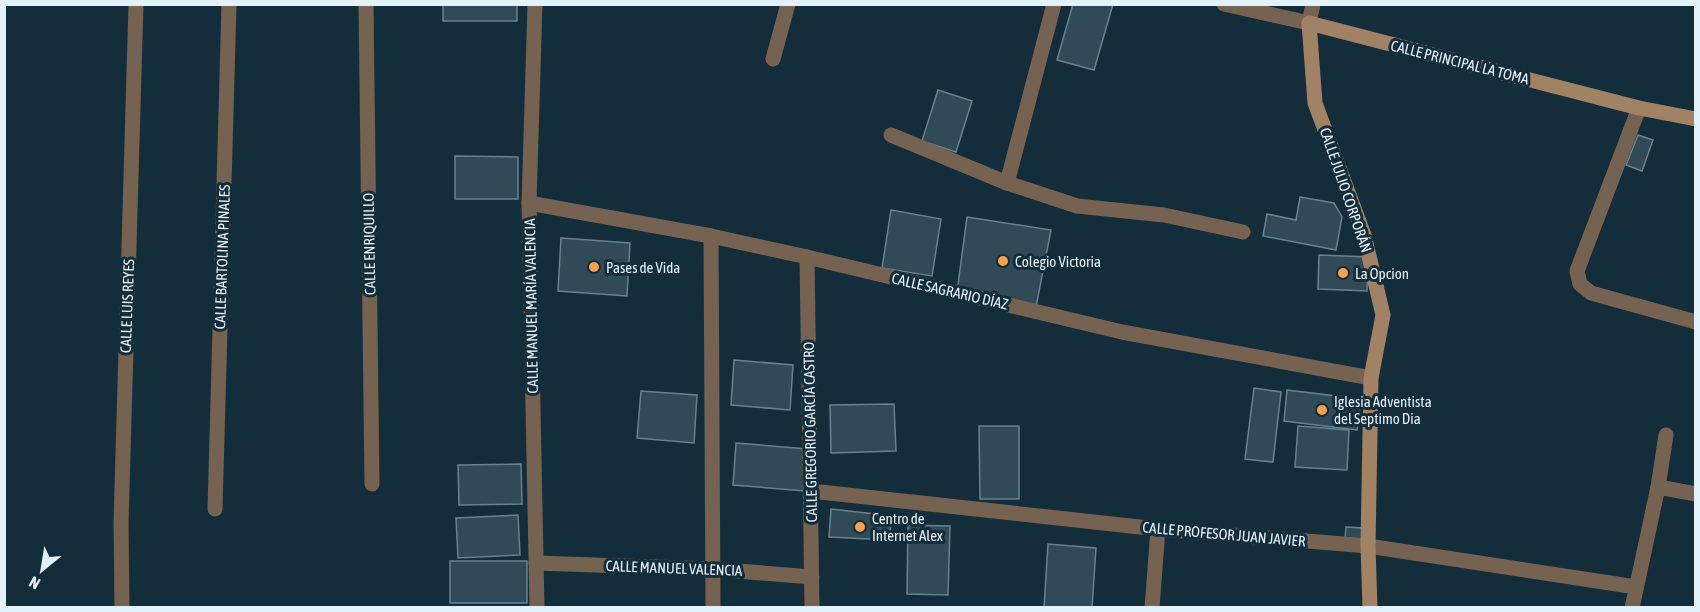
<svg xmlns="http://www.w3.org/2000/svg" width="1700" height="612" font-family="'Asap Condensed',sans-serif">
<style>
.building{fill:#304a58;stroke:#678291;stroke-width:1.5}
.lines{fill:none;stroke-linecap:round;stroke-linejoin:round}
.lane{stroke:#766251;stroke-width:15}
.street{stroke:#766251;stroke-width:15}
.secondary{stroke:#a18265;stroke-width:15}
.poi-dot{fill:#f7a149;stroke:#142d3a;stroke-width:2}
.labels{text-anchor:middle;dominant-baseline:central;stroke-width:6;stroke-linejoin:round;paint-order:stroke}
.street-label{font-size:15px;fill:#e3f1fa;stroke:#142d3a}
.poi-label{font-size:15px;fill:#e3f1fa;stroke:#142d3a;text-anchor:start}
</style>
<rect width="100%" height="100%" fill="#142d3a"/>
<g class="building">
<rect x="443" y="4" width="74" height="17"/>
<polygon points="1073,4 1113,4 1094,70 1057,60"/>
<polygon points="938,90 972,101 956,152 922,141"/>
<polygon points="1638,135 1653,140 1642,171 1626,165"/>
<polygon points="455,156 518,157 518,199 455,199"/>
<polygon points="1300,197 1334,203 1342,217 1336,250 1263,236 1267,214 1296,220"/>
<polygon points="891,210 941,219 932,276 882,268"/>
<polygon points="967,217 1051,230 1035,312 957,292"/>
<polygon points="561,238 630,243 627,296 558,291"/>
<polygon points="1319,255 1368,257 1367,291 1318,289"/>
<polygon points="734,360 793,365 790,410 731,405"/>
<polygon points="1254,388 1281,392 1273,462 1245,459"/>
<polygon points="1287,390 1361,399 1357,430 1284,421"/>
<polygon points="641,391 697,395 694,443 637,438"/>
<polygon points="894,404 896,451 831,453 830,405"/>
<polygon points="979,426 1019,426 1019,499 980,499"/>
<polygon points="1298,426 1349,430 1347,470 1295,467"/>
<polygon points="736,443 808,449 805,491 733,485"/>
<polygon points="521,464 522,504 459,505 458,465"/>
<polygon points="831,509 893,516 888,540 829,537"/>
<polygon points="518,515 520,555 458,558 456,518"/>
<polygon points="908,525 950,526 948,595 907,594"/>
<polygon points="1346,527 1363,528 1362,541 1345,540"/>
<polygon points="1048,544 1096,548 1092,608 1044,608"/>
<rect x="450" y="561" width="77" height="42"/>
</g>
<g class="lines">
<g class="lane">
<polyline points="773,59 788,4"/>
<polyline points="891,135 1007,183 1054,4"/>
<polyline points="1007,183 1077,206 1164,215 1243,232"/>
<polyline points="1658,487 1696,494"/>
</g>
<g class="street">
<polyline points="366,4 372,484"/>
<polyline points="535,4 529,203 537,608"/>
<polyline points="1224,4 1309,23 1313,4"/>
<polyline points="1639,108 1577,271 1580,284 1591,293 1696,322"/>
<polyline points="529,203 711,236 807,257 1122,332 1371,378"/>
<polyline points="711,236 713,608"/>
<polyline points="807,257 812,608"/>
<polyline points="811,491 1158,529 1368,546 1636,587"/>
<polyline points="215,509 229,4"/>
<polyline points="536,563 713,569 812,577"/>
<polyline points="122,608 121,523 136,4"/>
<polyline points="1152,608 1158,529"/>
<polyline points="1632,608 1658,487 1666,435"/>
</g>
<polyline class="secondary" points="1370,608 1368,546 1371,378 1383,315 1364,235 1315,103 1309,23 1639,108 1696,119"/>
</g>
<g class="poi-dot">
<circle cx="1003" cy="261" r="6"/>
<circle cx="594" cy="267" r="6"/>
<circle cx="1343" cy="273" r="6"/>
<circle cx="1322" cy="410" r="6"/>
<circle cx="860" cy="527" r="6"/>
</g>
<g class="labels">
<g class="street-label">
<text transform="translate(1460 62) rotate(14)">CALLE PRINCIPAL LA TOMA</text>
<text transform="translate(1346 190) rotate(71)">CALLE JULIO CORPORÁN</text>
<text transform="translate(369 244) rotate(-91)">CALLE ENRIQUILLO</text>
<text transform="translate(222 257) rotate(-88)">CALLE BARTOLINA PINALES</text>
<text transform="translate(950 291) rotate(13)">CALLE SAGRARIO DÍAZ</text>
<text transform="translate(127 306) rotate(-88)">CALLE LUIS REYES</text>
<text transform="translate(531 306) rotate(-91)">CALLE MANUEL MARÍA VALENCIA</text>
<text transform="translate(810 432) rotate(-91)">CALLE GREGORIO GARCÍA CASTRO</text>
<text transform="translate(1224 534) rotate(5)">CALLE PROFESOR JUAN JAVIER</text>
<text transform="translate(674 568) rotate(2)">CALLE MANUEL VALENCIA</text>
</g>
<g class="poi-label">
<text x="1015" y="261">Colegio Victoria</text>
<text x="606" y="267">Pases de Vida</text>
<text x="1355" y="273">La Opcion</text>
<text x="1334" y="401">Iglesia Adventista<tspan x="1334" dy="17">del Septimo Dia</tspan></text>
<text x="872" y="518">Centro de<tspan x="872" dy="17">Internet Alex</tspan></text>
</g>
</g>
<rect width="1700" height="612" fill="none" stroke="#e3f1fa" stroke-width="12"/>
<g transform="translate(42 570) rotate(210)" stroke="#142d3a" stroke-width="4.5" paint-order="stroke">
<path d="M0-4.5L10 22L0 15L-10 22Z" fill="#e3f1fa"/>
<text y="-9" font-size="16" font-weight="bold" text-anchor="middle" fill="#e3f1fa">N</text>
</g>
</svg>
